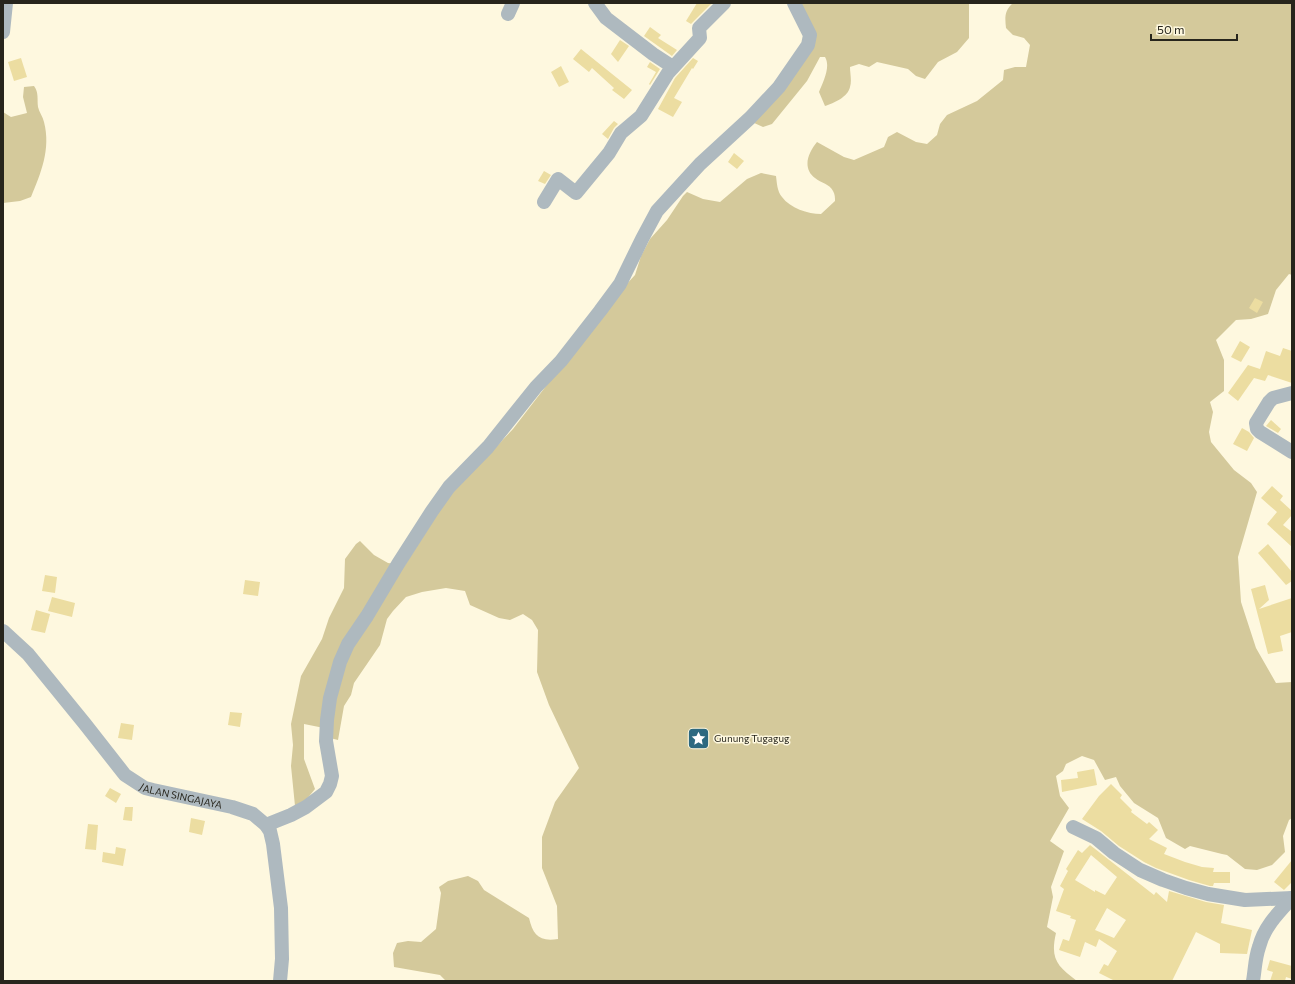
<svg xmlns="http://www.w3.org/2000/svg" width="1295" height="984" font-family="Commissioner,sans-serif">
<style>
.green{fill:#d4c99b}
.building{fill:#ecdda1;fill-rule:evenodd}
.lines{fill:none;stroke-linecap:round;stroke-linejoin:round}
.minor{stroke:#aeb9bf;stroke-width:14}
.labels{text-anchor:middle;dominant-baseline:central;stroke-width:3;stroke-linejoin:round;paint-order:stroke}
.poi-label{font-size:10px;fill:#27251c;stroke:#fef8df;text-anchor:start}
.street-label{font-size:10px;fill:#27251c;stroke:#fef8df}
</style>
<rect width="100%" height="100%" fill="#fef8df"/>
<g class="green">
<path d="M 801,3 L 969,3 L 969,38 L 957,52 L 938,62 L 925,79 L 916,76 L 908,69 L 877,62 L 869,67 L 859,64 L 850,67 C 850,73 852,81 850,87 C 848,97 834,103 825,106 L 819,92 C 823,82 831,67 825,57 L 820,57 L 807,81 L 772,124 L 763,127 L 752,122 L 813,40 Z"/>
<path d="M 1013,3 L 1292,3 L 1292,275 L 1289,274 L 1276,290 L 1268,314 L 1251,319 L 1236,320 L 1216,340 L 1224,360 L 1224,391 L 1210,402 L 1213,412 L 1209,432 L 1211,442 L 1234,470 L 1251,483 L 1257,492 L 1238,557 L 1241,602 L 1256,648 L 1276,683 L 1292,682 L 1292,818 L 1289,820 L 1283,836 L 1285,852 L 1272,865 L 1257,870 L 1245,869 L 1227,855 L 1222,854 L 1190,846 L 1185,849 L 1166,838 L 1158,818 L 1134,803 L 1120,786 L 1116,777 L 1105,780 L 1094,760 L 1082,756 L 1066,764 L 1063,771 L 1056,776 L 1060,796 L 1069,808 L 1050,841 L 1064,851 L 1051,887 L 1053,897 L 1047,927 L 1056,933 C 1050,959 1057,966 1077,981 L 446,981 L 440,975 L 394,967 L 393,953 L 397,943 L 408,941 L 421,942 L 436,929 L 441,893 L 439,887 L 448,881 L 468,876 L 478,881 L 484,890 L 529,918 C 533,935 539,942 558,939 L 557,906 L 542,868 L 542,837 L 555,802 L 579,768 L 549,705 L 537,672 L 538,630 L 532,620 L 523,614 L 510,620 L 499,618 L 470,605 L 465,591 L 446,588 L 422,592 L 406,597 L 393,611 L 387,619 L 380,645 L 354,683 L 351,695 L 344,706 L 338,740 L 330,738 L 329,729 L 304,724 L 304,759 L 315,789 L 306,800 L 295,806 L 291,766 L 293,745 L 291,724 L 301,676 L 322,639 L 329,618 L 344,588 L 345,559 L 356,544 L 360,541 L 374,555 L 388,563 L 405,565 L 449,496 L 513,429 L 613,299 L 635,275 L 641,256 L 650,239 L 667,220 L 683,196 L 687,192 L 703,199 L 720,202 L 747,179 L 761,173 L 776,176 C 777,183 777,191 782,197 C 790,208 808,214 821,214 L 835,201 C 835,198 835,194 833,191 C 830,184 821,183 815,178 C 802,168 808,153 817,142 L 844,157 L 854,160 L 884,147 L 888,137 L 897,132 L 916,142 L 927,144 L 937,135 L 940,124 L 947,115 L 977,101 L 1003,80 L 1004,70 L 1015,67 L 1026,67 L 1030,45 L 1024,38 L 1013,35 L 1006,28 C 1005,18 1004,11 1013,3 Z"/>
<path d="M 34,86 C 39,93 37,99 38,107 C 39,112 43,117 44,122 C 51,149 41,173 31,197 L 20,201 L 3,203 L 3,112 L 11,117 L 27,113 L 23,97 L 24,87 Z"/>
</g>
<g class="building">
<polygon points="697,3 712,3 691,24 686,21"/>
<polygon points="650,27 661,35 658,38 677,50 672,56 644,36"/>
<polygon points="620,40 629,46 618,62 611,54"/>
<polygon points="581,49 632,90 624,99 612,90 614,88 592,68 589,72 573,59"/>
<polygon points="21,58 27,77 14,81 8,62"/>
<polygon points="693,58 698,61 693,69 692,68 674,98 682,102 673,117 658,109 675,78"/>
<polygon points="650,62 660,69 650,85 649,84 656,72 647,67"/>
<polygon points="561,66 569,82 559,87 551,72"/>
<polygon points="614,121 618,124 614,128 608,139 602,134"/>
<polygon points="734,153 744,161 737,169 728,162"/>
<polygon points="544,171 551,175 545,184 538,181"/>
<polygon points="1255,298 1263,302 1257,313 1249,308"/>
<polygon points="1240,341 1250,347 1241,362 1231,357"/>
<polygon points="1283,348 1292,351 1292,383 1268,375 1265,381 1254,378 1238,401 1228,393 1248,365 1260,369 1266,351 1280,356"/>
<polygon points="1271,420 1281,429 1278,433 1266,426"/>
<polygon points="1242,428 1249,432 1254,438 1247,451 1233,444"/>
<polygon points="1272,486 1283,496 1280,500 1292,511 1292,515 1283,525 1292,532 1292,547 1267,524 1277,512 1261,498"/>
<polygon points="1268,544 1292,572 1292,581 1286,585 1258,553"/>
<polygon points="45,575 57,577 55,593 42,591"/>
<polygon points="245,580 260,582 258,596 243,594"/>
<polygon points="1265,585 1269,600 1259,609 1292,598 1292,632 1280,636 1283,651 1268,654 1251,589"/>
<polygon points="52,597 75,603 72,617 48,611"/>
<polygon points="36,610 50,614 45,633 31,630"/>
<polygon points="230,712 242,713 240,727 228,725"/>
<polygon points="121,723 134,725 132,740 118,738"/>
<polygon points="1094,769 1097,785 1062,792 1061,780 1078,778 1077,772"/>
<polygon points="1111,784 1122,795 1120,798 1132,810 1131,812 1147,824 1149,822 1158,830 1149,839 1167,848 1164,854 1185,862 1202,867 1214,868 1213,872 1230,872 1230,883 1214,883 1213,886 1210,886 1189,880 1156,868 1144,862 1119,846 1101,831 1082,819 1099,796"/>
<polygon points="110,788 121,794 116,803 105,796"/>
<polygon points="125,807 133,807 132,821 123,820"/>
<polygon points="191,818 205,821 202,835 189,832"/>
<polygon points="88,824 98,825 96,850 85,849"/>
<path d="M 1090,845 L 1154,895 L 1156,892 L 1167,902 L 1169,891 L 1206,902 L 1224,905 L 1221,923 L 1252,930 L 1247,954 L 1220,953 L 1220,944 L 1196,932 L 1172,981 L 1115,981 L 1099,973 L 1104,964 L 1108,966 L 1117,951 L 1099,939 L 1096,947 L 1085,942 L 1080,957 L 1059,950 L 1063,939 L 1069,941 L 1076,920 L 1070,918 L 1071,916 L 1056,911 L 1064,889 L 1060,886 L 1068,871 L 1066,869 L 1078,850 L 1082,853 ZM 1091,855 L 1117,877 L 1105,895 L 1095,890 L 1095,892 L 1075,880 ZM 1107,908 L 1126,920 L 1114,938 L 1095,930 Z"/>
<polygon points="116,847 126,849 123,866 102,862 103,852 115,854"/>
<polygon points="1292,860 1292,882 1284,890 1274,882"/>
<polygon points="1270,960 1292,966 1292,979 1286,977 1285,981 1270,981 1273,972 1267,970"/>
</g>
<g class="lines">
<g class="minor">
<polyline points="595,3 606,18 653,54 673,67"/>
<polyline points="508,14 513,3"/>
<polyline points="3,32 6,3"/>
<polyline points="544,202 558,179 576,193 609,153 621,133 641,116 668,73 700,38 699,28 724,3"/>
<polyline points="1292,393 1273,398 1269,402 1256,423 1257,429 1260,432 1292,452"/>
<path id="s1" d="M 3,631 L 28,654 L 85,724 L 125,775 L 145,788 L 153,790 L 232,807 L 253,814 L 266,825 L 270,831 L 273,844 L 281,908 L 282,959 L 280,981"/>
<polyline points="266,825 291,815 306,807 326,792 330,784 332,776 326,741 327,720 330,698 340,662 348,644 367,616 398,564 432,511 449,487 488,447 536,387 561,361 600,311 620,284 642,239 657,211 700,164 750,118 779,87 808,45 810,35 794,3"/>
<polyline points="1073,827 1096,838 1114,853 1140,870 1163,880 1186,888 1208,894 1245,900 1292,898"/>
<path d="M 1253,981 C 1255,970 1255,958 1259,947 C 1264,927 1278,913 1292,898"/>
</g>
</g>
<defs>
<symbol id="sight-square" viewBox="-11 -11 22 22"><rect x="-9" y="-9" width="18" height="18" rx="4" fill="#2d6980" stroke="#fef8df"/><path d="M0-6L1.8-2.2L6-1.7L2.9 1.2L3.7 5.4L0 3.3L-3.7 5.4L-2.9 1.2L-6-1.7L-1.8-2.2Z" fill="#fff"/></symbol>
</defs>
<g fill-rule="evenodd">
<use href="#sight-square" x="686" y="726" width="25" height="25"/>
</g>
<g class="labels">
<g class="poi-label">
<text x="714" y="738">Gunung Tugagug</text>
</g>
<g class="street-label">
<text stroke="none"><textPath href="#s1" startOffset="250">JALAN SINGAJAYA</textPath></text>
</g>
</g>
<rect width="1295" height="984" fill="none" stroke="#27251c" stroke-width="8"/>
<path d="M1151 34v6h86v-6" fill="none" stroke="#27251c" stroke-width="2"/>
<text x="1157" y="34" font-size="12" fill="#27251c" stroke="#fef8df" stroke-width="3" paint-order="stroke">50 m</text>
</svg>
